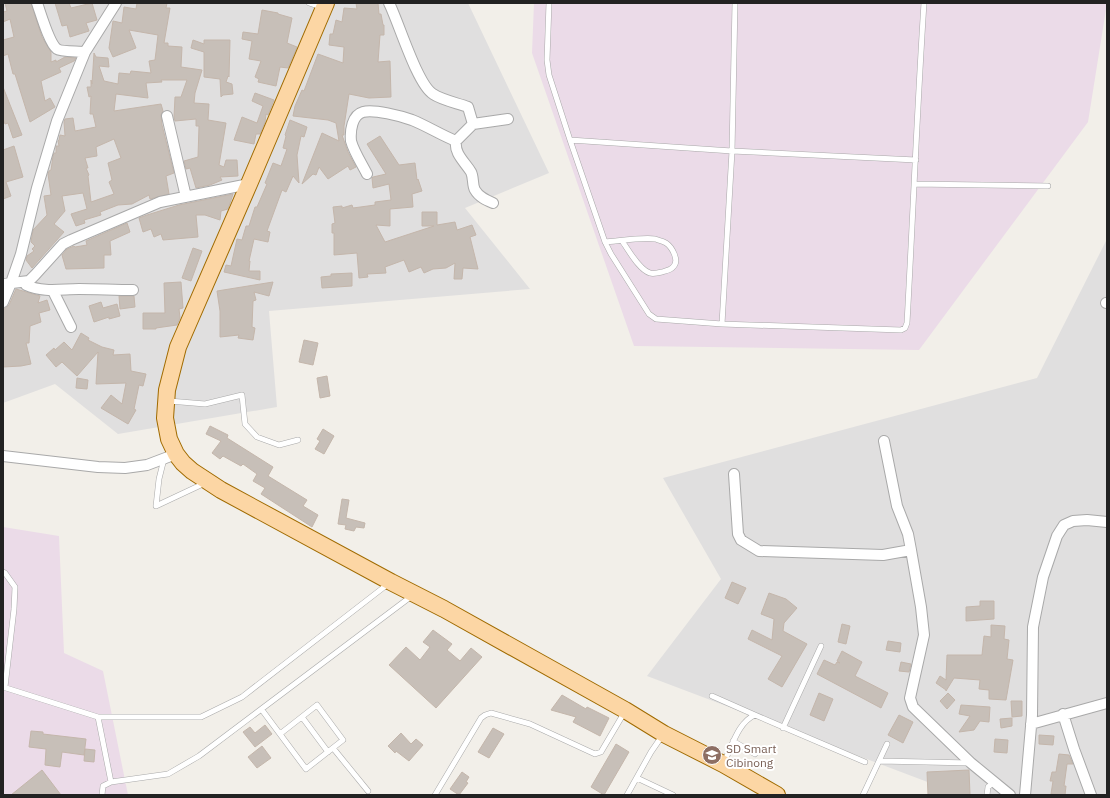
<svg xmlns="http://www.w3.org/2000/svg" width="1110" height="798" viewBox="0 0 1110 798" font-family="'IBM Plex Sans',sans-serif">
<rect width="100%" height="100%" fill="#f2efe9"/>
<path fill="#e0dfdf" d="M3 3H468L549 173 465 208 530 289 269 311 277 407 118 434 55 384 3 403Z
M1107 239V795H962L647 676 721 579 663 478 1037 378Z"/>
<path fill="#ebdbe8" d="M534 3H1107L1088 122 919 350 634 346 532 53Z
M3 527 59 536 64 653 103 671 128 795H3Z"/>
<path fill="#c7bfb8" stroke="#c4b6ab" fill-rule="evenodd" d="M5 3H31L42 37 51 52V62L56 60V62L65 57 76 58 74 61 59 68 61 72 41 81 45 101 50 98 55 107 30 122 15 74H13L8 54 3 56V40L14 37 10 19 3 22V12L7 11Z
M55 3H69L71 8 92 3 97 20 86 23 89 31 70 37 67 25 62 26Z
M137 3H167L166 8H170L164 43H168V46L182 47 181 67 202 70 195 93 194 103 209 104 208 120 226 123 219 165 224 167 226 160H237L238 176 220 177 222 180 210 185 196 188 190 168 186 169 184 161 198 157 199 126H196V119L175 121 174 117 175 97H181L187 80H161L162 82 146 83 148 98 116 94 114 111 161 104 163 111 161 115 162 125 174 173 166 176 169 194 150 199 149 195 132 204 118 205 100 212 101 215 84 220 85 223 76 226 71 214 87 209 83 193 62 196 65 211 54 224 64 232 32 268 26 260 27 256 34 251 32 249 35 246 31 242 33 230 47 215 44 196 51 195 48 174 49 171 51 170 53 156 54 153H56V146H59L58 141 59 140 60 135 65 136 64 122 65 119 73 118 75 131 96 127 93 114H90L91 96 89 97 87 87H91V80L92 84 94 53 96 57 108 58 109 67 99 66 104 81 118 84 119 73 130 74 131 71 151 73 149 61 155 60 158 35 129 30 136 48 113 57 109 48 113 21 122 23 124 7 136 9ZM114 139 121 158 108 163 112 180 109 182 114 194 91 202 88 176 89 175 86 168H88L85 158 97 156 96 147Z
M356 3H378L379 14H381L383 25H384V35H380L378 62 390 61 391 97 369 98 349 94 344 126V135H342L348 152 356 167 350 170 348 166 328 179 319 167 316 175 313 174 302 184 322 133 339 141 336 123 328 120 293 116 295 106 302 90 304 91 318 54 343 63 344 47 329 45 330 34H333L336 20 342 22 344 8 357 9Z
M262 10 278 13V14L292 18 287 43 297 47 288 68 280 67 276 86 258 82 259 79 255 77 261 61 249 59 252 41 242 39 243 32 258 34Z
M193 40 204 44V40H230L229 77 228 76 226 82 232 84 233 94 223 95 221 97 220 79 204 77V52L191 48Z
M3 87 22 135 13 138 8 123 5 124 3 119Z
M255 93 274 100 268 115 266 114 265 122 260 134H256L254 144 234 140 242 117 257 123 263 106 252 101Z
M290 120 307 127 304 137 301 136 297 155 299 183 293 176 286 192 282 190 267 231 270 232 268 242 254 239 249 261H250L249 271H260V280L224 272 226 265 231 266 237 239 242 240 246 226H249L255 207H257L267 184 265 183 273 163 281 166 287 149 283 148 286 136 285 135Z
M380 136 399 165 415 163 417 180 418 179 422 191 412 194 413 207 390 209V226L376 225 385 242 434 226H422V212H437V225L455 222 457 230 472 225 476 235 470 237 478 269 463 268 462 279H454L455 263 446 268 433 269 424 273 421 267 409 272 404 260 385 267 386 273 367 274 368 277 359 278 357 253 334 255V233H332V224L335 223 333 207 342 206V208L352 205 353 208 375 205V202L391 200 389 184 373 188 372 178 373 177 386 174 367 144Z
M14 146 23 177 6 182 11 196 3 199V150Z
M233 194 228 209 221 211 220 220 205 215H196L198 237 163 240 161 234 154 237 151 229 143 232 139 218 147 215 179 205Z
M127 223 130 232 110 241 111 255H104V268L66 269 62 255 67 249 74 246 75 247 87 245 86 241Z
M193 248 202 251 191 281 182 278Z
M352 273V286L322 288 321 277 331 276V274Z
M181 282 183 308 179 309 180 318 177 325 156 328V329H143V313H165L164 283Z
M273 282 269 296 254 292 256 300 253 301 252 327 255 328 253 340 238 338 239 335 220 337V311L217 291Z
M16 289 40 296 38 303 47 300 50 310 39 313 41 322 30 326 29 343H26L31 364 21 366 3 367V310L9 305Z
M119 296H134L135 307 120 309Z
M101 302 103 308 117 304 120 316 109 319V317L94 322 89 306Z
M81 333 89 338 88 340 102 347 114 350 113 355 130 354 131 371 146 374 143 386 139 385 134 409 136 410 128 424 101 408 111 395 122 404 126 383 96 384 98 352 77 376 62 362 56 367 46 355 54 348 55 350 64 342 72 350Z
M304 340 318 343 313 365 299 362Z
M327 376 330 396 320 398 317 378Z
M77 378 88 380 87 389 76 388Z
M210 426 228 435 227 438 273 467 268 476 307 500 303 506 318 515 312 527 261 494 265 488 253 481 257 474 243 464 241 466 223 456 220 459 212 453 221 441 206 434Z
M323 429 334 436 324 454 315 449 320 441 317 439Z
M342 499 349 500 346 518 365 523 364 528 356 527 354 531 345 529 346 525 338 524Z
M732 582 746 588 738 604 725 598Z
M769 593 786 599 797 608 784 623 783 631 807 644 782 687 768 679 782 656 748 639 752 630 772 640 774 619 761 614Z
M980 601H994V619L966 621V607L980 606Z
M842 624 850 626 846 644 838 642Z
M991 625 1005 626 1004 639 1009 640 1007 659 1013 660 1006 700 989 699V690L979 689 980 680 954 678 946 691V690L936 683 940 676 946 680 947 655H982L984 636 991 637Z
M433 630 452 644 447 650 460 661 471 648 482 657 436 708 389 665 406 647 420 660 430 647 423 642Z
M888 641 901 643 900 652 886 650Z
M842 651 862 662 855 676 888 693 881 708 817 674 824 660 835 665 837 662 840 663 837 661Z
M901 662 911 664 909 672 899 671Z
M819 693 833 699 824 721 810 715Z
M948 693 955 700 947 709 940 701Z
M562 695 586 709 587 707 609 718 600 736 573 722 576 717 551 710Z
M1011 701H1022V716L1012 717Z
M961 705 990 707 989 722 980 721 974 730 959 732 970 716 959 714Z
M899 715 913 722 903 743 888 735Z
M1012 718V726L1001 728 1000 719Z
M265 725 272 734 255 747 243 732 250 727 255 733Z
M493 728 504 734 489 758 478 752Z
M31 731 43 732V734L86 739 84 755 62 752 60 767 45 765 46 749 29 747Z
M401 733 411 744 416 739 423 745 409 761 396 751 395 753 388 746Z
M1039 735 1054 736 1053 745 1039 744Z
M995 739 1008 740 1007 753 994 752Z
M616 744 629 752 604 795 591 787Z
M262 746 271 758 257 768 248 757Z
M85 749 95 750 94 762 84 761Z
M1059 754 1069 755 1073 764H1067L1064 786H1066L1065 795 1051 794 1053 781H1050L1052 772H1056Z
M42 770 61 795H11Z
M969 770 970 795H928L927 772Z
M462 772 469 777 466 782 468 783 459 795 450 789Z"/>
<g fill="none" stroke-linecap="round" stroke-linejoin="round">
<defs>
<path id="service" d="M309 3 321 7
M549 3 547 60 549 75 570 140 605 242 611 254 649 314 656 319 722 324 901 330 905 328 907 323C913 216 917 110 924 3
M570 140 732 151 916 160
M914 184 1048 186
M605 242C618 241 644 237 655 239 658 240 663 241 666 243 672 247 680 261 673 267 671 270 665 271 662 272 658 273 653 274 650 273 639 270 628 249 622 241
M722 324 732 151 735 3
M169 401 205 404 242 395 245 424 257 437 279 445 298 440
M156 506 205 483
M156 506 159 479 164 459
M3 572 5 573 15 587 14 609 5 687
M3 687 98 717H201L242 697 388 584
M712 696 755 715
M262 710 306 769 343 740 317 705 280 734
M98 717 111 782
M302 717 328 752
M783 728 821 646
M733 741 755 754
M333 748 368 791
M880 761 971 763
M724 762C732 747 738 722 755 715L865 762
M637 778 673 795
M102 795 103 786 111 782 168 774 199 756 413 595
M435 795 481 718 485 715 491 713 530 724 595 754 601 752 624 713
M627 795 651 752 662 736
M863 795 887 744
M987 795 988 787 994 782"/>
<path id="minor" d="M37 3C41 14 49 43 57 49 61 52 79 51 85 52
M389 3C399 23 417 84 433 94 442 100 457 103 468 107L473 124 508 119
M167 116 186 197
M456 141C454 154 465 162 471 172 474 178 472 185 475 190 479 197 486 200 493 203
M367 174C362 164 354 152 351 141 350 131 352 115 363 112 374 109 401 116 412 120 427 126 441 135 456 141L473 124
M25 282 26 285C44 293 61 289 79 289 97 289 115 290 133 290
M3 284 29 281 35 275 63 244 71 240 160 202 249 184
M53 291 71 327
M3 302 11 283 21 254 37 188 57 121 85 52 116 3
M1106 303H1107
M884 441 897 506 908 534 911 550
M3 456 98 467 125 468 147 465 176 454
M734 474 738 534 741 540 759 551 883 555 911 550 921 607 924 635 910 698 913 707 971 763 1010 795
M1063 714 1074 749 1091 795
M1031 724 1107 703
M1025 795 1032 715 1033 627 1043 577 1057 536 1064 525 1073 521 1087 520 1107 522"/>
<path id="primary" d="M326 3 249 184 178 347 167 390 165 418 169 439 176 454 183 463 192 471 221 490 391 582 444 609 625 710 664 734 723 764 777 795"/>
</defs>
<use href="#service" stroke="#a9a9a9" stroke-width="6"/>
<use href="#minor" stroke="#a9a9a9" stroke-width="12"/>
<use href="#primary" stroke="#a06b00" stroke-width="18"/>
<use href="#service" stroke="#fff" stroke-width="5"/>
<use href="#minor" stroke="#fff" stroke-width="10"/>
<use href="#primary" stroke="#fcd6a4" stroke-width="16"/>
</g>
<defs>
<symbol id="school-disc" viewBox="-11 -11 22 22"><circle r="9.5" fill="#8d6e63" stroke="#fff"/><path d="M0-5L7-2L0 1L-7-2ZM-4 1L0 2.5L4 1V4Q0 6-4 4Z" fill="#fff"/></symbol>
</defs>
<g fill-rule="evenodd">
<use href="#school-disc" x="701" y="744" width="22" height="22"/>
</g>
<g text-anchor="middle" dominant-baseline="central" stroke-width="4" stroke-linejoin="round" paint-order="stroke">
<g font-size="12" fill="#785e54" stroke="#fff" text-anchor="start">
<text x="726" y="748">SD Smart<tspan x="726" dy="14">Cibinong</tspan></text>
</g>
</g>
<rect width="1110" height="798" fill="none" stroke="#222222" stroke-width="8"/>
</svg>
